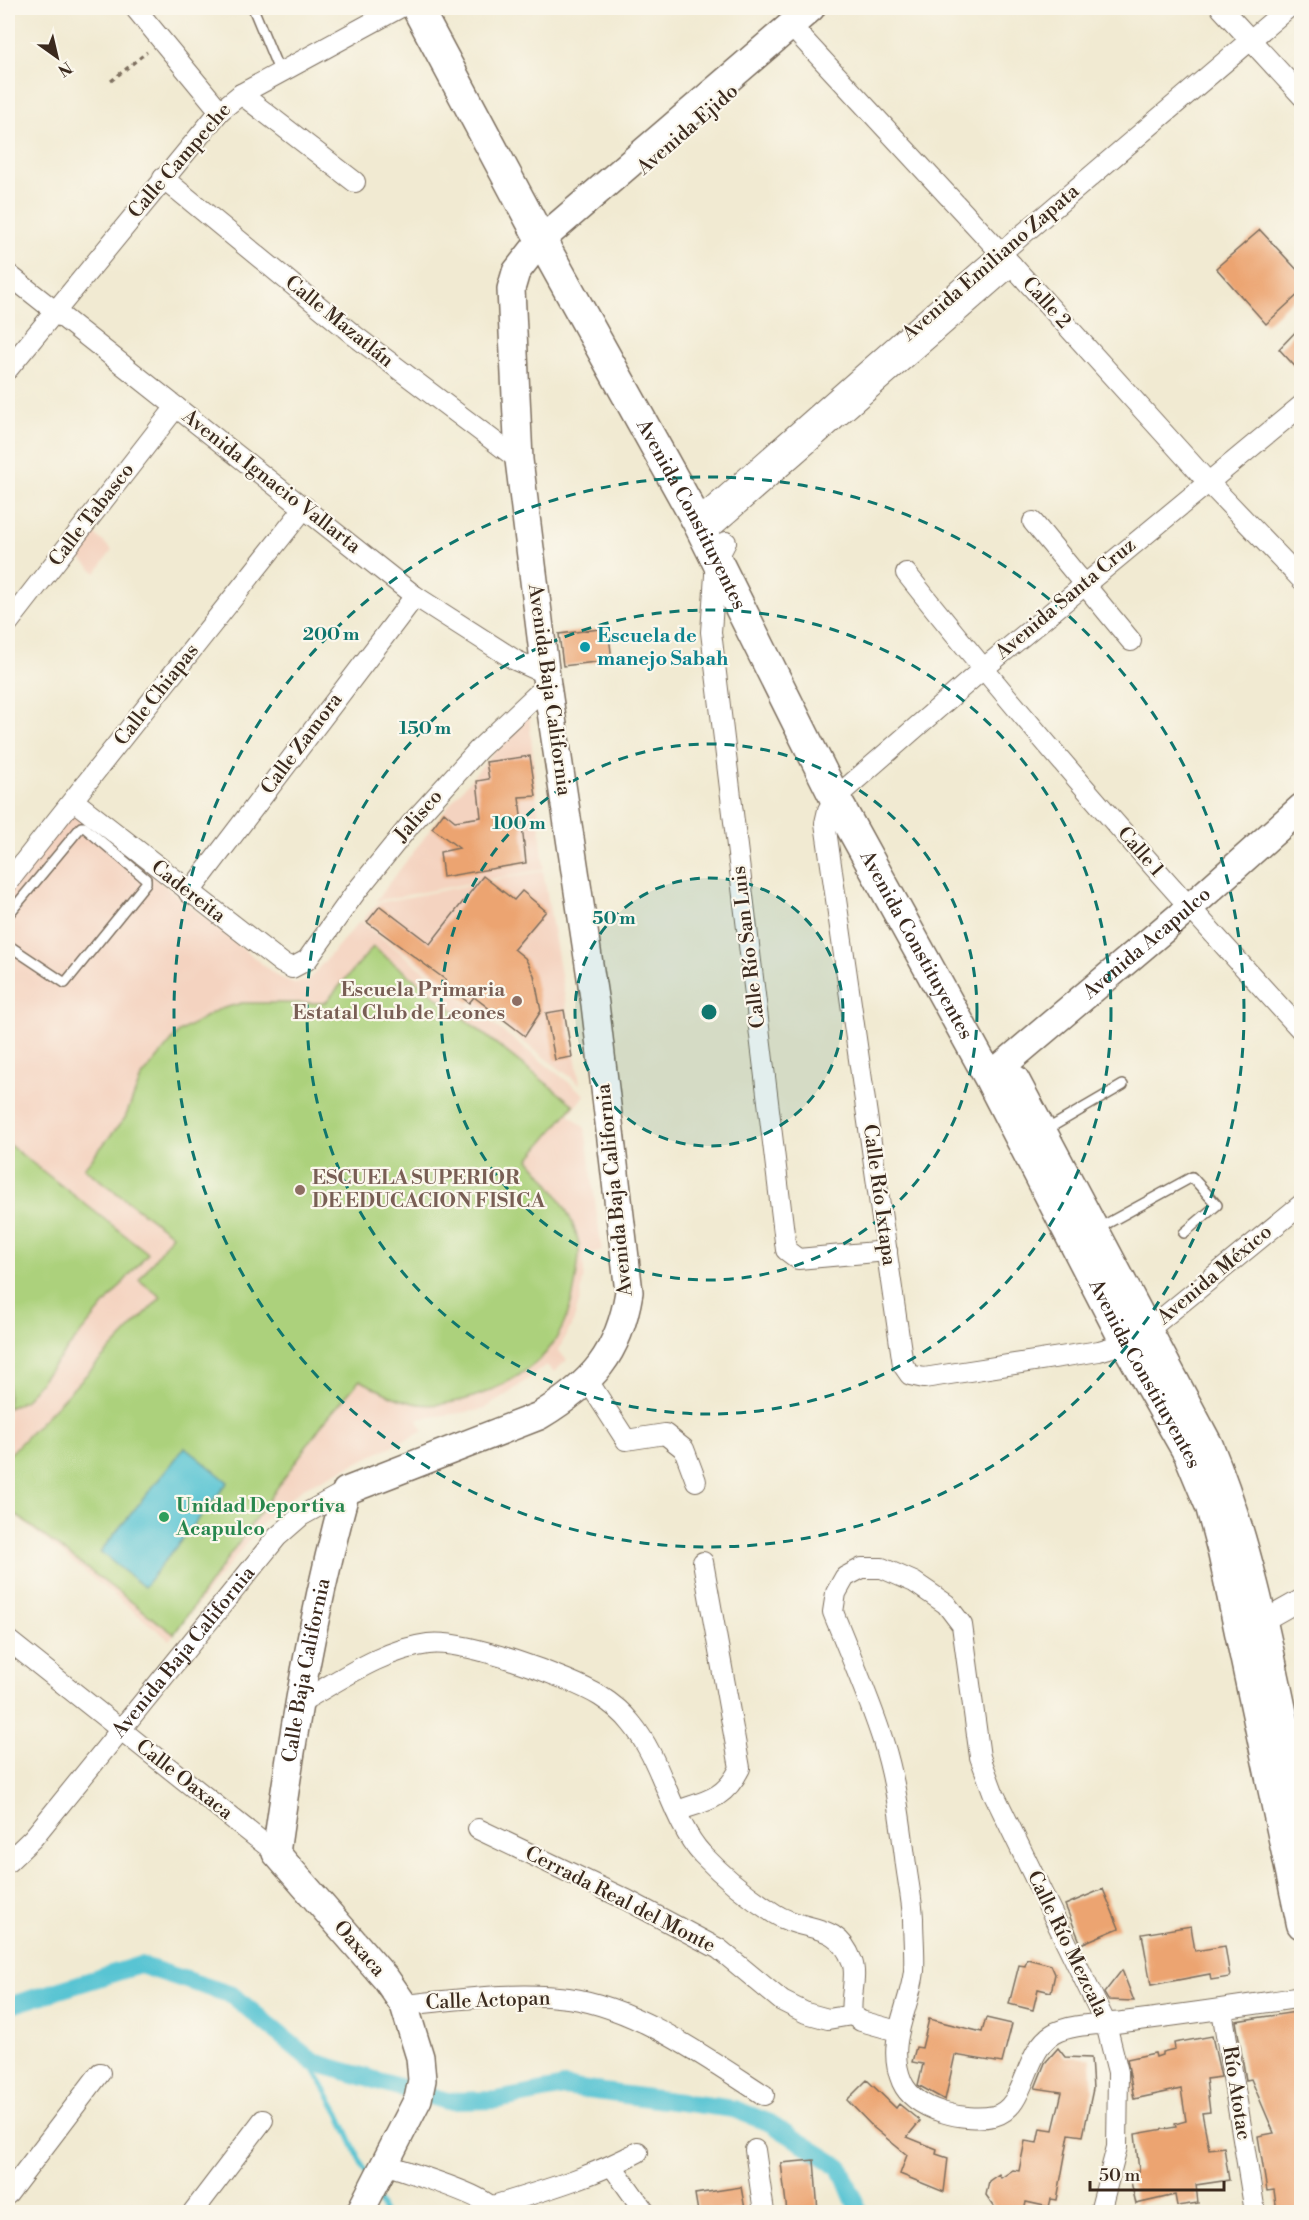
<svg xmlns="http://www.w3.org/2000/svg" width="1309" height="2220" viewBox="0 0 1309 2220" font-family="'Libre Bodoni',serif">
<rect width="100%" height="100%" fill="#fbf7ec"/>
<filter id="ink" filterUnits="userSpaceOnUse"><feTurbulence type="fractalNoise" baseFrequency=".0167" numOctaves="2"/><feDisplacementMap in="SourceGraphic" scale="12" xChannelSelector="R" yChannelSelector="G"/><feConvolveMatrix kernelMatrix="1 2 1 2 8 2 1 2 1" color-interpolation-filters="sRGB"/></filter>
<filter id="wash" filterUnits="userSpaceOnUse"><feTurbulence type="fractalNoise" baseFrequency=".008" numOctaves="4" result="noise"/><feDisplacementMap in="SourceGraphic" scale="24" xChannelSelector="R" yChannelSelector="G"/><feGaussianBlur stdDeviation="1.35" result="paint"/><feColorMatrix in="noise" values="0 0 0 0 0 0 0 0 0 0 0 0 0 0 0 0 0 1.4 0 .05"/><feComposite in="paint" operator="in"/></filter>
<g filter="url(#wash)">
<rect width="100%" height="100%" fill="#f1ead2"/>
<path fill="#f4d3c0" d="M88 528 112 550 96 573 71 550Z
M525 715 529 717 544 869 376 901 449 805Z
M71 810 277 976 294 983 307 981 360 921 585 1095 569 1114 585 1128 602 1251 583 1254 584 1274 580 1300 573 1322 558 1351 567 1360 554 1372 546 1365 504 1397 481 1410 417 1419 424 1431 303 1488 267 1517 169 1640 8 1510V890Z
M543 871 580 1084 362 921 378 903Z"/>
<path fill="#acd17b" stroke="#747e4c" stroke-width="1.5" d="M373 947 574 1105 529 1159C551 1185 572 1210 579 1245 580 1253 578 1264 577 1272 574 1297 567 1324 552 1345 529 1379 460 1410 419 1404 397 1401 379 1390 360 1380L323 1423 174 1634 8 1509V1456L161 1297 139 1280 172 1235 84 1168 125 1118 141 1078 179 1032 217 1010 242 1003H325Z
M8 1144 148 1253 24 1401 8 1408Z"/>
<path fill="#59c4d3" stroke="#4a7778" stroke-width="1.5" d="M185 1447 228 1482 144 1587 100 1552Z"/>
<g fill="none" stroke-linecap="round" stroke-linejoin="round">
<path stroke="#59c4d3" stroke-width="5" d="M306 2056 339 2114 368 2178
M377 2198 384 2212"/>
<path stroke="#59c4d3" stroke-width="18" d="M8 2006 140 1965 232 1995 313 2062 447 2101 497 2100 564 2087 734 2109 770 2123 840 2167 859 2212"/>
</g>
<g id="blocks">
<path fill="#eca471" d="M1260 230 1302 275V291L1266 324 1216 268Z
M1302 325V374L1279 349Z
M608 628 612 660 563 666 559 634Z
M530 756 536 796 519 797 526 863 443 877 440 852 459 848 432 828 444 812 455 821 481 817 477 781 489 779 486 762Z
M483 876 514 900 522 891 546 911 514 949 525 958 534 975 541 1011 525 1036 474 997 469 1003 443 983 446 980 367 922 380 906 430 944Z
M564 1010 572 1057 555 1060 546 1013Z
M1103 1889 1119 1928 1081 1944 1065 1905Z
M1191 1926 1195 1951 1225 1946 1230 1977 1211 1980 1210 1974 1151 1985 1142 1934Z
M1027 1959 1051 1965 1055 1974 1051 1992 1038 1989 1033 2010 1009 2004 1019 1965 1025 1966Z
M1122 1970 1134 2001 1108 2000 1104 1993Z
M1302 2011V2212H1277L1274 2190 1267 2191 1258 2136 1274 2133 1251 2079 1246 2080 1236 2021Z
M986 2018 1012 2024 1002 2063 955 2055 945 2100 918 2085 923 2064 912 2062 916 2047 922 2048 929 2019 982 2032Z
M1212 2036 1221 2077 1206 2079 1210 2112 1202 2113 1209 2149 1224 2147 1229 2180 1196 2185 1198 2203 1177 2206 1175 2195 1136 2204 1129 2173 1139 2171 1135 2134 1176 2127 1175 2124 1186 2121 1181 2089 1134 2099 1127 2059 1155 2053 1156 2057 1162 2055V2052L1175 2049 1174 2043Z
M1058 2048 1065 2057 1091 2058 1093 2089 1083 2136 1069 2134 1057 2200 1051 2199 1049 2207 1026 2202 1024 2212H998L986 2195 989 2181 999 2174 1001 2178 1013 2170 1019 2171 1025 2141 1037 2143 1040 2128 1053 2130 1062 2092 1035 2088 1045 2063Z
M867 2080 896 2108 899 2104 920 2121 907 2137 937 2149 936 2154 948 2158 944 2192 900 2174 907 2155 874 2128 847 2100Z
M814 2160 818 2212H787L781 2163Z
M741 2187 745 2209 698 2212 695 2194Z"/>
</g>
</g>
<g filter="url(#ink)">
<use href="#blocks" fill-opacity="0" stroke="#7b6d5d" stroke-width="1.5"/>
<g fill="none" stroke-linecap="round" stroke-linejoin="round">
<defs>
<path id="lane" d="M253 8 280 73
M8 915 81 827H84L146 879V883L65 983 8 945
M1046 1130 1123 1085
M1097 1229 1192 1177 1217 1205 1184 1233"/>
<g id="street">
<path d="M135 8 220 111"/>
<path d="M1221 8 1302 96"/>
<path d="M790 25 1002 254 1208 482 1302 580"/>
<path d="M241 94 355 182"/>
<path d="M163 178 355 336 519 460"/>
<path d="M8 274 415 596 515 660 546 674"/>
<path d="M8 369 220 111 241 94 399 8"/>
<path d="M1302 405 983 669 835 798 828 810 825 823 903 1365 910 1375 924 1378 1099 1351 1126 1343 1148 1330 1302 1204"/>
<path d="M697 521 981 270 1288 8"/>
<path d="M1033 522 1131 641"/>
<path d="M703 535 1012 265"/>
<path d="M726 542 716 561 711 632 786 1250 798 1259 887 1251"/>
<path d="M906 573C1031 731 1165 882 1302 1031"/>
<path d="M8 623 176 407"/>
<path d="M74 801 282 963 292 968 307 960 355 893 410 825 478 750 547 685"/>
<path d="M8 882 305 507"/>
<path d="M189 893 415 596"/>
<path d="M588 1381 626 1440 665 1434 684 1449 696 1481"/>
<path d="M1254 1626 1302 1599"/>
<path d="M8 1640 276 1853"/>
<path d="M297 1704C339 1681 381 1650 428 1644 464 1639 569 1677 600 1696 611 1703 624 1714 631 1723 663 1761 671 1820 702 1854 724 1877 748 1897 775 1914 804 1933 837 1920 852 1961 858 1977 849 1998 852 2015L861 2021 897 2031"/>
<path d="M676 1811C707 1801 725 1799 740 1768L703 1562"/>
<path d="M478 1829 627 1900 719 1949 782 2001 806 2013 828 2019 852 2015"/>
<path id="s1" d="M8 1862 33 1838 277 1537 301 1516 346 1491"/>
<path d="M404 2005C458 2000 514 1991 568 1998 636 2007 707 2058 764 2095"/>
<path d="M1222 2010 1255 2212"/>
<path d="M755 2150 764 2212"/>
<path d="M386 2164C408 2173 487 2194 496 2212"/>
<path d="M612 2166 645 2212"/>
<path d="M8 2194 100 2073"/>
<path d="M493 2206C542 2191 592 2177 638 2152"/>
<path d="M193 2212 263 2120"/>
<path d="M1100 2212 1117 2147 1118 2072 1106 2024 993 1792 980 1757 962 1625 946 1604 914 1582 882 1568H862L845 1577 836 1593 833 1612C850 1655 869 1697 883 1741 895 1778 900 1818 905 1857 907 1877 912 1898 913 1918 913 1935 915 1954 914 1971 910 2008 885 2043 902 2082 915 2111 966 2122 994 2116 1027 2108 1023 2052 1053 2034 1072 2023 1102 2025 1123 2022 1183 2015 1242 2006 1302 1997"/>
</g>
<g id="secondary">
<path id="s2" d="M989 1077 1189 908 1302 807"/>
<path id="s3" d="M360 2212 418 2099 422 2080 420 2057 404 2005 386 1979 276 1853C293 1731 313 1610 346 1491L539 1416C592 1384 619 1354 629 1292L595 1004 547 685 519 460 511 289 516 272 541 240 811 8"/>
</g>
<g id="primary">
<path id="s4" d="M417 8 541 240 697 521 835 798 989 1077 1126 1343 1189 1454 1211 1507 1223 1552 1302 1924"/>
<path d="M1014 1080 1208 1446C1256 1562 1275 1688 1302 1811"/>
</g>
</defs>
<use href="#lane" stroke="#7b6d5d" stroke-width="12"/>
<use href="#street" stroke="#7b6d5d" stroke-width="22"/>
<use href="#secondary" stroke="#7b6d5d" stroke-width="30"/>
<use href="#primary" stroke="#7b6d5d" stroke-width="33"/>
<path stroke="#7b6d5d" stroke-width="3" stroke-dasharray="4.5 4.5" stroke-linecap="butt" d="M111 81 147 52"/>
<use href="#lane" stroke="#fff" stroke-width="9"/>
<use href="#street" stroke="#fff" stroke-width="20"/>
<use href="#secondary" stroke="#fff" stroke-width="27"/>
<use href="#primary" stroke="#fff" stroke-width="30"/>
</g>
</g>
<circle cx="709" cy="1012" r="134" fill="#0f766e" fill-opacity=".12"/>
<g fill="none" stroke="#0f766e" stroke-width="3" stroke-dasharray="10 8">
<circle cx="709" cy="1012" r="134"/>
<circle cx="709" cy="1012" r="268"/>
<circle cx="709" cy="1012" r="402"/>
<circle cx="709" cy="1012" r="535"/>
</g>
<circle fill="#0f9aa8" stroke="#fbf7ec" stroke-width="2" cx="585" cy="647" r="6"/>
<g fill="#8d6e63" stroke="#fbf7ec" stroke-width="2">
<circle cx="517" cy="1001" r="6"/>
<circle cx="300" cy="1190" r="6"/>
</g>
<circle fill="#2e9e5b" stroke="#fbf7ec" stroke-width="2" cx="164" cy="1517" r="6"/>
<g text-anchor="middle" dominant-baseline="central" stroke-width="4.5" stroke-linejoin="round" paint-order="stroke">
<g font-size="20" fill="#3b2a1e" stroke="#fbf7ec">
<text transform="translate(688 130) rotate(-41)">Avenida Ejido</text>
<text transform="translate(180 161) rotate(-49)">Calle Campeche</text>
<text transform="translate(991 263) rotate(-41)">Avenida Emiliano Zapata</text>
<text transform="translate(1046 303) rotate(48)">Calle 2</text>
<text transform="translate(339 322) rotate(39)">Calle Mazatlán</text>
<text transform="translate(271 482) rotate(38)">Avenida Ignacio Vallarta</text>
<text stroke="none"><textPath href="#s4" startOffset="576">Avenida Constituyentes</textPath></text>
<text transform="translate(92 515) rotate(-52)">Calle Tabasco</text>
<text transform="translate(1066 599) rotate(-40)">Avenida Santa Cruz</text>
<text transform="translate(549 690) rotate(82)">Avenida Baja California</text>
<text transform="translate(157 695) rotate(-52)">Calle Chiapas</text>
<text transform="translate(302 744) rotate(-53)">Calle Zamora</text>
<text transform="translate(419 816) rotate(-49)">Jalisco</text>
<text transform="translate(1140 852) rotate(49)">Calle 1</text>
<text transform="translate(188 892) rotate(38)">Cadereita</text>
<text stroke="none"><textPath href="#s2" startOffset="207">Avenida Acapulco</textPath></text>
<text stroke="none"><textPath href="#s4" startOffset="1062">Avenida Constituyentes</textPath></text>
<text transform="translate(749 947) rotate(-97)">Calle Río San Luis</text>
<text transform="translate(615 1190) rotate(-96)">Avenida Baja California</text>
<text transform="translate(879 1195) rotate(82)">Calle Río Ixtapa</text>
<text transform="translate(1215 1275) rotate(-40)">Avenida México</text>
<text stroke="none"><textPath href="#s4" startOffset="1548">Avenida Constituyentes</textPath></text>
<text stroke="none"><textPath href="#s1" startOffset="274">Avenida Baja California</textPath></text>
<text stroke="none"><textPath href="#s3" startOffset="608">Calle Baja California</textPath></text>
<text transform="translate(184 1780) rotate(38)">Calle Oaxaca</text>
<text transform="translate(620 1900) rotate(27)">Cerrada Real del Monte</text>
<text transform="translate(1067 1944) rotate(64)">Calle Río Mezcala</text>
<text transform="translate(359 1949) rotate(49)">Oaxaca</text>
<text transform="translate(488 2001) rotate(-2)">Calle Actopan</text>
<text transform="translate(1236 2093) rotate(81)">Río Atotac</text>
</g>
<g font-size="20" font-weight="bold" fill="#0d838f" stroke="#fbf7ec" text-anchor="start">
<text x="597" y="636">Escuela de<tspan x="597" dy="23">manejo Sabah</tspan></text>
</g>
<g font-size="20" font-weight="bold" fill="#785e54" stroke="#fbf7ec" text-anchor="end">
<text x="505" y="990">Escuela Primaria<tspan x="505" dy="23">Estatal Club de Leones</tspan></text>
<text x="312" y="1178" text-anchor="start">ESCUELA SUPERIOR<tspan x="312" dy="23">DE EDUCACION FISICA</tspan></text>
</g>
<g font-size="20" font-weight="bold" fill="#27864d" stroke="#fbf7ec" text-anchor="start">
<text x="176" y="1506">Unidad Deportiva<tspan x="176" dy="23">Acapulco</tspan></text>
</g>
</g>
<circle cx="709" cy="1012" r="9" fill="#0f766e" stroke="#fbf7ec" stroke-width="3"/>
<g font-size="18" text-anchor="middle" font-weight="bold" fill="#0f766e" stroke="#fbf7ec" stroke-width="4.5" stroke-linejoin="round" paint-order="stroke">
<text x="331" y="640">200 m</text>
<text x="425" y="734">150 m</text>
<text x="519" y="829">100 m</text>
<text x="614" y="924">50 m</text>
</g>
<rect width="1309" height="2220" fill="none" stroke="#fbf7ec" stroke-width="30"/>
<g transform="translate(57 57) rotate(146)" stroke="#fbf7ec" stroke-width="4.5" paint-order="stroke">
<path d="M0-4.5L10 22L0 15L-10 22Z" fill="#3b2a1e"/>
<text y="-9" font-size="16" font-weight="bold" text-anchor="middle" fill="#3b2a1e">N</text>
</g>
<path d="M1090 2181v9h134v-9" fill="none" stroke="#3b2a1e" stroke-width="3"/>
<text x="1099" y="2181" font-size="18" fill="#3b2a1e" stroke="#fbf7ec" stroke-width="4.5" paint-order="stroke">50 m</text>
</svg>
